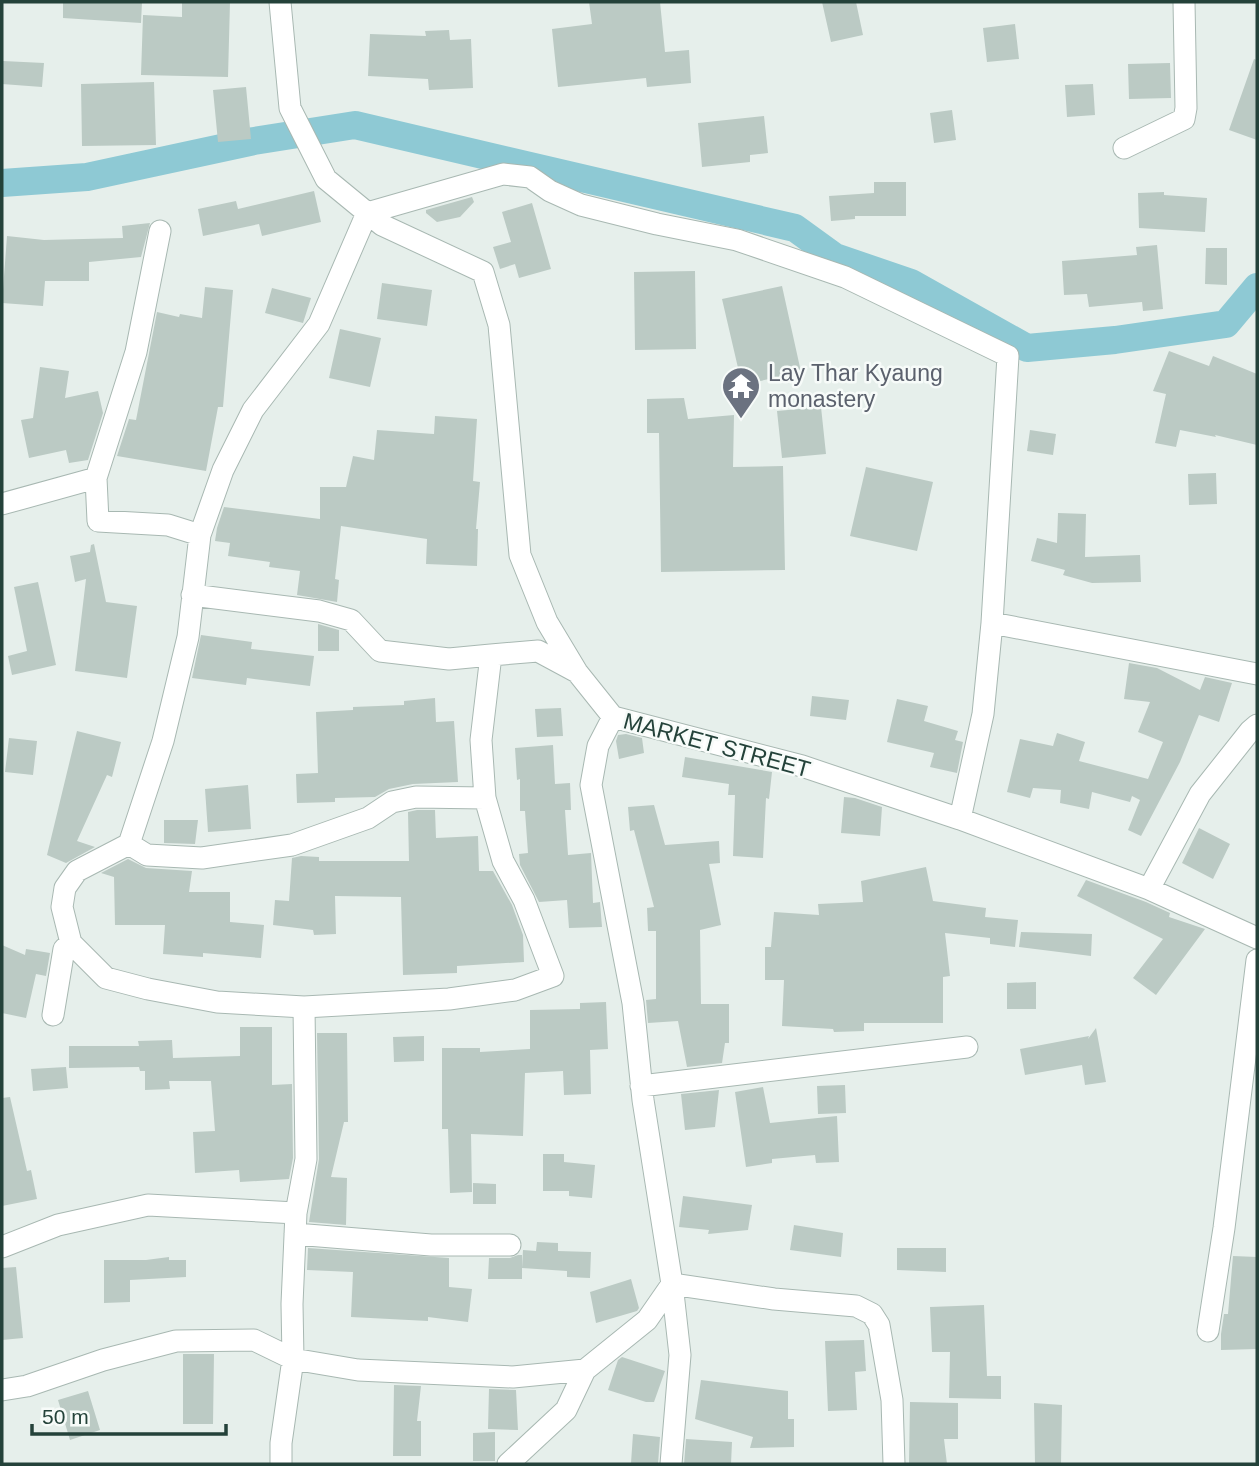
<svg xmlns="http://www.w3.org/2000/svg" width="1259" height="1466" viewBox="0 0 1259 1466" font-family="Helvetica,sans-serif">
<rect width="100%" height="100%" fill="#e6efeb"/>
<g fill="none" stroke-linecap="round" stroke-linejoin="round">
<path stroke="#8ec9d4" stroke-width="28" d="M2 183 87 177 254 141 355 125 795 228 835 257 911 283 1027 348 1115 340 1226 324 1257 287"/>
</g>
<path fill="#bbcac4" d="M63 2H142L141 23 63 18Z
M182 2H230L228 77 141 75 143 15 182 17Z
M589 2H660L665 52 689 50 691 83 647 87 646 78 558 87 552 29 592 24Z
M822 2H856L863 35 831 42Z
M1015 24 1019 59 987 62 983 28Z
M449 30 450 40 471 39 473 88 429 90 428 79 368 76 370 34 426 36 425 31Z
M1254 59 1257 60V140L1229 130Z
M3 61 44 63 42 87 2 84Z
M1170 63 1171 98 1129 99 1128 64Z
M154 82 156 145 82 146 81 84Z
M1093 84 1095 115 1067 117 1065 85Z
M246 87 251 139 218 142 213 90Z
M952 110 956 140 934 143 930 113Z
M764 116 768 153 750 155V162L702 167 698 123Z
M874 182H906V216H855V219L831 221 829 196 874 193Z
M314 191 321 222 262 236 259 224 203 236 198 209 236 201 238 209Z
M1164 192V195L1207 198 1205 232 1139 228 1138 193Z
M472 197 474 202 460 217 437 222 426 213V210Z
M532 203 551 269 519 278 515 264 500 269 493 247 511 242 502 212Z
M150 223 141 257 89 262V281H45L43 306 2 303 7 236 44 240 123 238 122 226Z
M1157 245 1163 309 1143 311 1142 302 1089 307 1087 294 1064 295 1062 261 1137 255 1136 247Z
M1206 248H1227V285L1205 284Z
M695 271 696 349 635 350 634 272Z
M382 283 432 290 427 326 377 319Z
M782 286 801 372 742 385 722 299Z
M205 287 233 290 223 407H218L206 471 117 456 129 419 136 420 157 312 179 317 180 314 202 318Z
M272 288 311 298 303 323 265 313Z
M340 329 381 338 370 387 329 378Z
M1169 351 1209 366 1213 356 1257 374V445L1215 435 1216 437 1180 430 1176 447 1155 443 1166 394 1153 391Z
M40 367 69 371 65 398 98 391 103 413 88 460 69 463 66 450 29 458 21 420 33 418Z
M684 398 688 419 734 415 733 467 783 466 785 570 661 572 659 433H647V399Z
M821 407 826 454 782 458 777 411Z
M435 416 477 419 473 481 480 482 476 529H478L477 566 426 564 427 539 341 526 335 579 339 580 337 602 297 595 300 571 269 567 270 562 228 556 230 543 215 541 217 528 224 507 320 519V487H346L353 456 374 460 377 430 434 434Z
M1030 430 1056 434 1053 455 1027 451Z
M866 467 933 482 917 551 850 536Z
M1216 473 1217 504 1189 505 1188 474Z
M1058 513 1086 514 1085 557 1140 555 1141 582 1092 583 1063 575 1065 570 1031 561 1037 538 1057 543Z
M94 544 106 602 137 606 127 678 75 671 86 579 75 582 70 556 90 552 91 545Z
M38 582 56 665 12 675 8 656 27 651 14 587Z
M318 624 339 630V651H318Z
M201 635 252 642 251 649 314 656 310 686 247 678 246 685 192 678Z
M1129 663 1157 668 1200 690 1205 677 1232 683 1219 722 1199 715 1180 762 1141 836 1128 830 1140 800 1132 796 1130 802 1092 792 1089 809 1060 803 1061 790 1033 788 1030 798 1007 792 1020 739 1053 746 1057 733 1085 742 1079 761 1148 779 1163 742 1138 732 1150 702 1124 699Z
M812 696 849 700 846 720 810 716Z
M435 698 436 722 454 721 458 782 413 784 389 789 375 797 335 798V802L297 803 296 774 318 773 316 712 353 710V707L404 705V701Z
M897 699 928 706 924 721 958 731 955 740 963 742 957 773 930 767 934 753 887 742Z
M561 708 563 736 537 737 535 709Z
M77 731 121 742 112 777 107 775 77 841 95 847 66 863 47 855Z
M626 734 642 738 644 753 619 759 616 741 618 735Z
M9 738 37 741 33 775 5 772Z
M553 745 555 784 570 783 571 810H565L568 855 591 853 593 903 600 902 602 927 569 928 567 900 539 902 520 865 519 854 528 853 525 811H520V779L517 780 515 748Z
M685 757 772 772 769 799 766 798 763 858 733 856 735 795H728L729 784 682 777Z
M248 785 251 829 208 832 205 789Z
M844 797 855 798 882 807 880 836 841 833Z
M654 805 665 845 719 841 720 863 709 864 721 925 700 930 701 1004H729V1043H725L722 1063 687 1067 678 1021 648 1023 646 1000 656 999V931H648L647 908 654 907 634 830 630 831 628 807Z
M417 810H435L436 838 478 836 479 871H493L512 905 523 935 524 962 457 966V973L403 975 401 897 335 896 336 934 314 935 313 930 273 925 275 900 289 901 292 858 301 856 319 857V861H409L408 812Z
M164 820H198L195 844 164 843Z
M1199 828 1230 844 1213 879 1182 863Z
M128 859 146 868 192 871 189 892H230V922L264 925 261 958 203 953V957L163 954 165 925H115L114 877 101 873Z
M926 867 933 901 986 908 985 917 1018 920 1015 947 990 944V938L945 933 950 976 943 977V1023H864V1031L834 1032 833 1029 782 1026 784 980H765V947H771L774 912 819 915 818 904 863 902 861 881Z
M1086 880 1146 902 1170 913 1169 917 1205 929 1156 995 1133 978 1163 939 1077 896Z
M1021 932 1092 934 1091 956 1019 947Z
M2 945 25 955 26 949 50 953 46 976 36 974 26 1018 2 1013Z
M1036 982V1009H1007V983Z
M606 1002 608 1049 590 1050 591 1094 564 1095 563 1071 525 1073 523 1136 471 1134 472 1192 450 1193 448 1129H442V1048H480V1052L530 1049V1010L580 1009V1003Z
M240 1027H272V1085L292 1084 293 1158 289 1179 240 1182 239 1170 195 1173 193 1132 215 1131 211 1081H169L170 1089 145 1090V1071H140L139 1067 69 1068V1046H139L138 1041 172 1040 173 1058 240 1056Z
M1096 1028 1106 1082 1085 1085 1082 1065 1025 1075 1020 1049 1089 1036 1088 1039Z
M317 1033H347L348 1122H344L331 1177 347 1178 346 1225 309 1222 319 1159Z
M424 1036V1061L394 1062 393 1037Z
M66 1067 68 1088 33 1091 31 1069Z
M845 1085 846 1113 818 1114 817 1086Z
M763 1087 770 1123 837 1116 839 1162 816 1163 815 1155 772 1159V1163L746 1167 735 1092Z
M719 1090 715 1127 685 1130 681 1094Z
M10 1097 27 1171 31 1170 37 1199 2 1206V1098Z
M543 1154H564V1162L595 1165 592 1198 569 1196V1191H543Z
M473 1183 496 1184V1204H473Z
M683 1196 752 1205 748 1230 708 1234 709 1230 679 1227Z
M794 1225 843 1233 841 1257 790 1250Z
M537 1242 558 1243V1251L591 1252 590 1278 567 1277V1271L522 1268 523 1250 536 1251Z
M308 1248 449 1258V1287L472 1289 468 1322 428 1317V1321L351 1317 353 1272 307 1270Z
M897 1248H946V1272L897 1270Z
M518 1255H522V1279H488L489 1258H510Z
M1233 1256 1257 1257V1349L1221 1350V1334L1224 1314H1228Z
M169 1257V1260H186V1277L130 1280V1302L104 1303V1260H146Z
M16 1267 23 1338 2 1340V1268Z
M631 1279 639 1308 637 1311 596 1323 590 1292Z
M984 1305 987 1376H1001V1399L949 1398 950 1352H932L930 1307Z
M864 1340 866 1371 855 1372 857 1410 828 1411 825 1341Z
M183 1354H214L213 1424H183Z
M622 1357 665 1371 654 1402H646L608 1390 618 1360Z
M701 1380 788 1391V1419H794V1447L750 1448 753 1437 695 1419Z
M394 1385 421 1386 417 1421H421V1456H393Z
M489 1389 516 1390 518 1430 488 1429Z
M88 1391 100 1430 70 1440 58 1400Z
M910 1402 958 1403V1439H944L947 1464H909Z
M1034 1403 1062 1405 1061 1464H1035Z
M495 1432V1461H473V1433Z
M633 1434 660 1437 658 1464 631 1463Z
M686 1439 732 1442 731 1464H684Z"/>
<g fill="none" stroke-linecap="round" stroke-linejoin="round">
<defs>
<path id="minor" d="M280 2 290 108 326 179 382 225 483 272 499 325 520 555 547 622 577 672 613 717 802 766 960 819 1149 889 1257 938
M1124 148 1184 119 1186 108 1184 2
M96 478 136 352 160 231
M2 504 96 478 98 521 168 525 200 535
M192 595 319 611 351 620 380 651 449 659 491 655
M577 672 538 651 491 655 481 740 485 798 503 861 524 900 553 976 515 990 449 999 304 1007 217 1002 148 989 106 978 71 943 62 907 65 888 77 871 129 844 163 741 188 637 200 535 223 470 253 410 319 324 367 213 503 174 530 177 550 191 581 205 657 224 737 240 845 277 1008 356 992 623
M960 819 983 714 992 623 1257 674
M129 844 147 855 202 858 292 845 368 818 392 802 416 797 485 798
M1149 889 1200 794 1250 731 1257 725
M53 1015 64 949 71 943
M641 1086 967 1047
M295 1234 431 1245H510
M2 1247 58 1225 148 1205 296 1213
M1208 1331 1224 1228 1257 960
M2 1390 27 1386 103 1360 176 1341 254 1340 293 1359 358 1370 513 1377 585 1370
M281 1464V1443L293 1359 292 1304 296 1213 306 1159 304 1007
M508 1464 566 1410 585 1370 647 1320 672 1284 643 1100 633 1003 591 785 598 746 613 717
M671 1464 680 1355 672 1284 774 1299 856 1306 872 1314 879 1325 892 1400 894 1464"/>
</defs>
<use href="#minor" stroke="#a8b8b2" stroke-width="23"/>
<use href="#minor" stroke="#fff" stroke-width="21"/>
</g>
<defs>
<symbol id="temple-pin" viewBox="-11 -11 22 30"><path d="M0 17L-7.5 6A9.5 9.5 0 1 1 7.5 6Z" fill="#6b7280" stroke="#f7fbf9"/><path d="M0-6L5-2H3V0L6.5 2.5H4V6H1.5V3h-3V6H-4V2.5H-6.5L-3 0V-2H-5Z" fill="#fff"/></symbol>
</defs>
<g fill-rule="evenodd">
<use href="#temple-pin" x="719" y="364" width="44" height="60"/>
</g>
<g text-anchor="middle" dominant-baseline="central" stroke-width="5" stroke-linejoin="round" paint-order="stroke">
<g font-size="23" fill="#5b616d" stroke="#f7fbf9" text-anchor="start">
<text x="768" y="373">Lay Thar Kyaung<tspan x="768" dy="26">monastery</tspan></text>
</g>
<g font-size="23" fill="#24423a" stroke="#f7fbf9">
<text transform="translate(717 745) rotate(15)">MARKET STREET</text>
</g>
</g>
<rect width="1259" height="1466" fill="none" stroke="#24423a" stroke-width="7"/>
<path d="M32 1424v10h194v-10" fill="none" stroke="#24423a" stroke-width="3.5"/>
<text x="42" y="1424" font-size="21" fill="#24423a" stroke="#f7fbf9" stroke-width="5" paint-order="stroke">50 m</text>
</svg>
